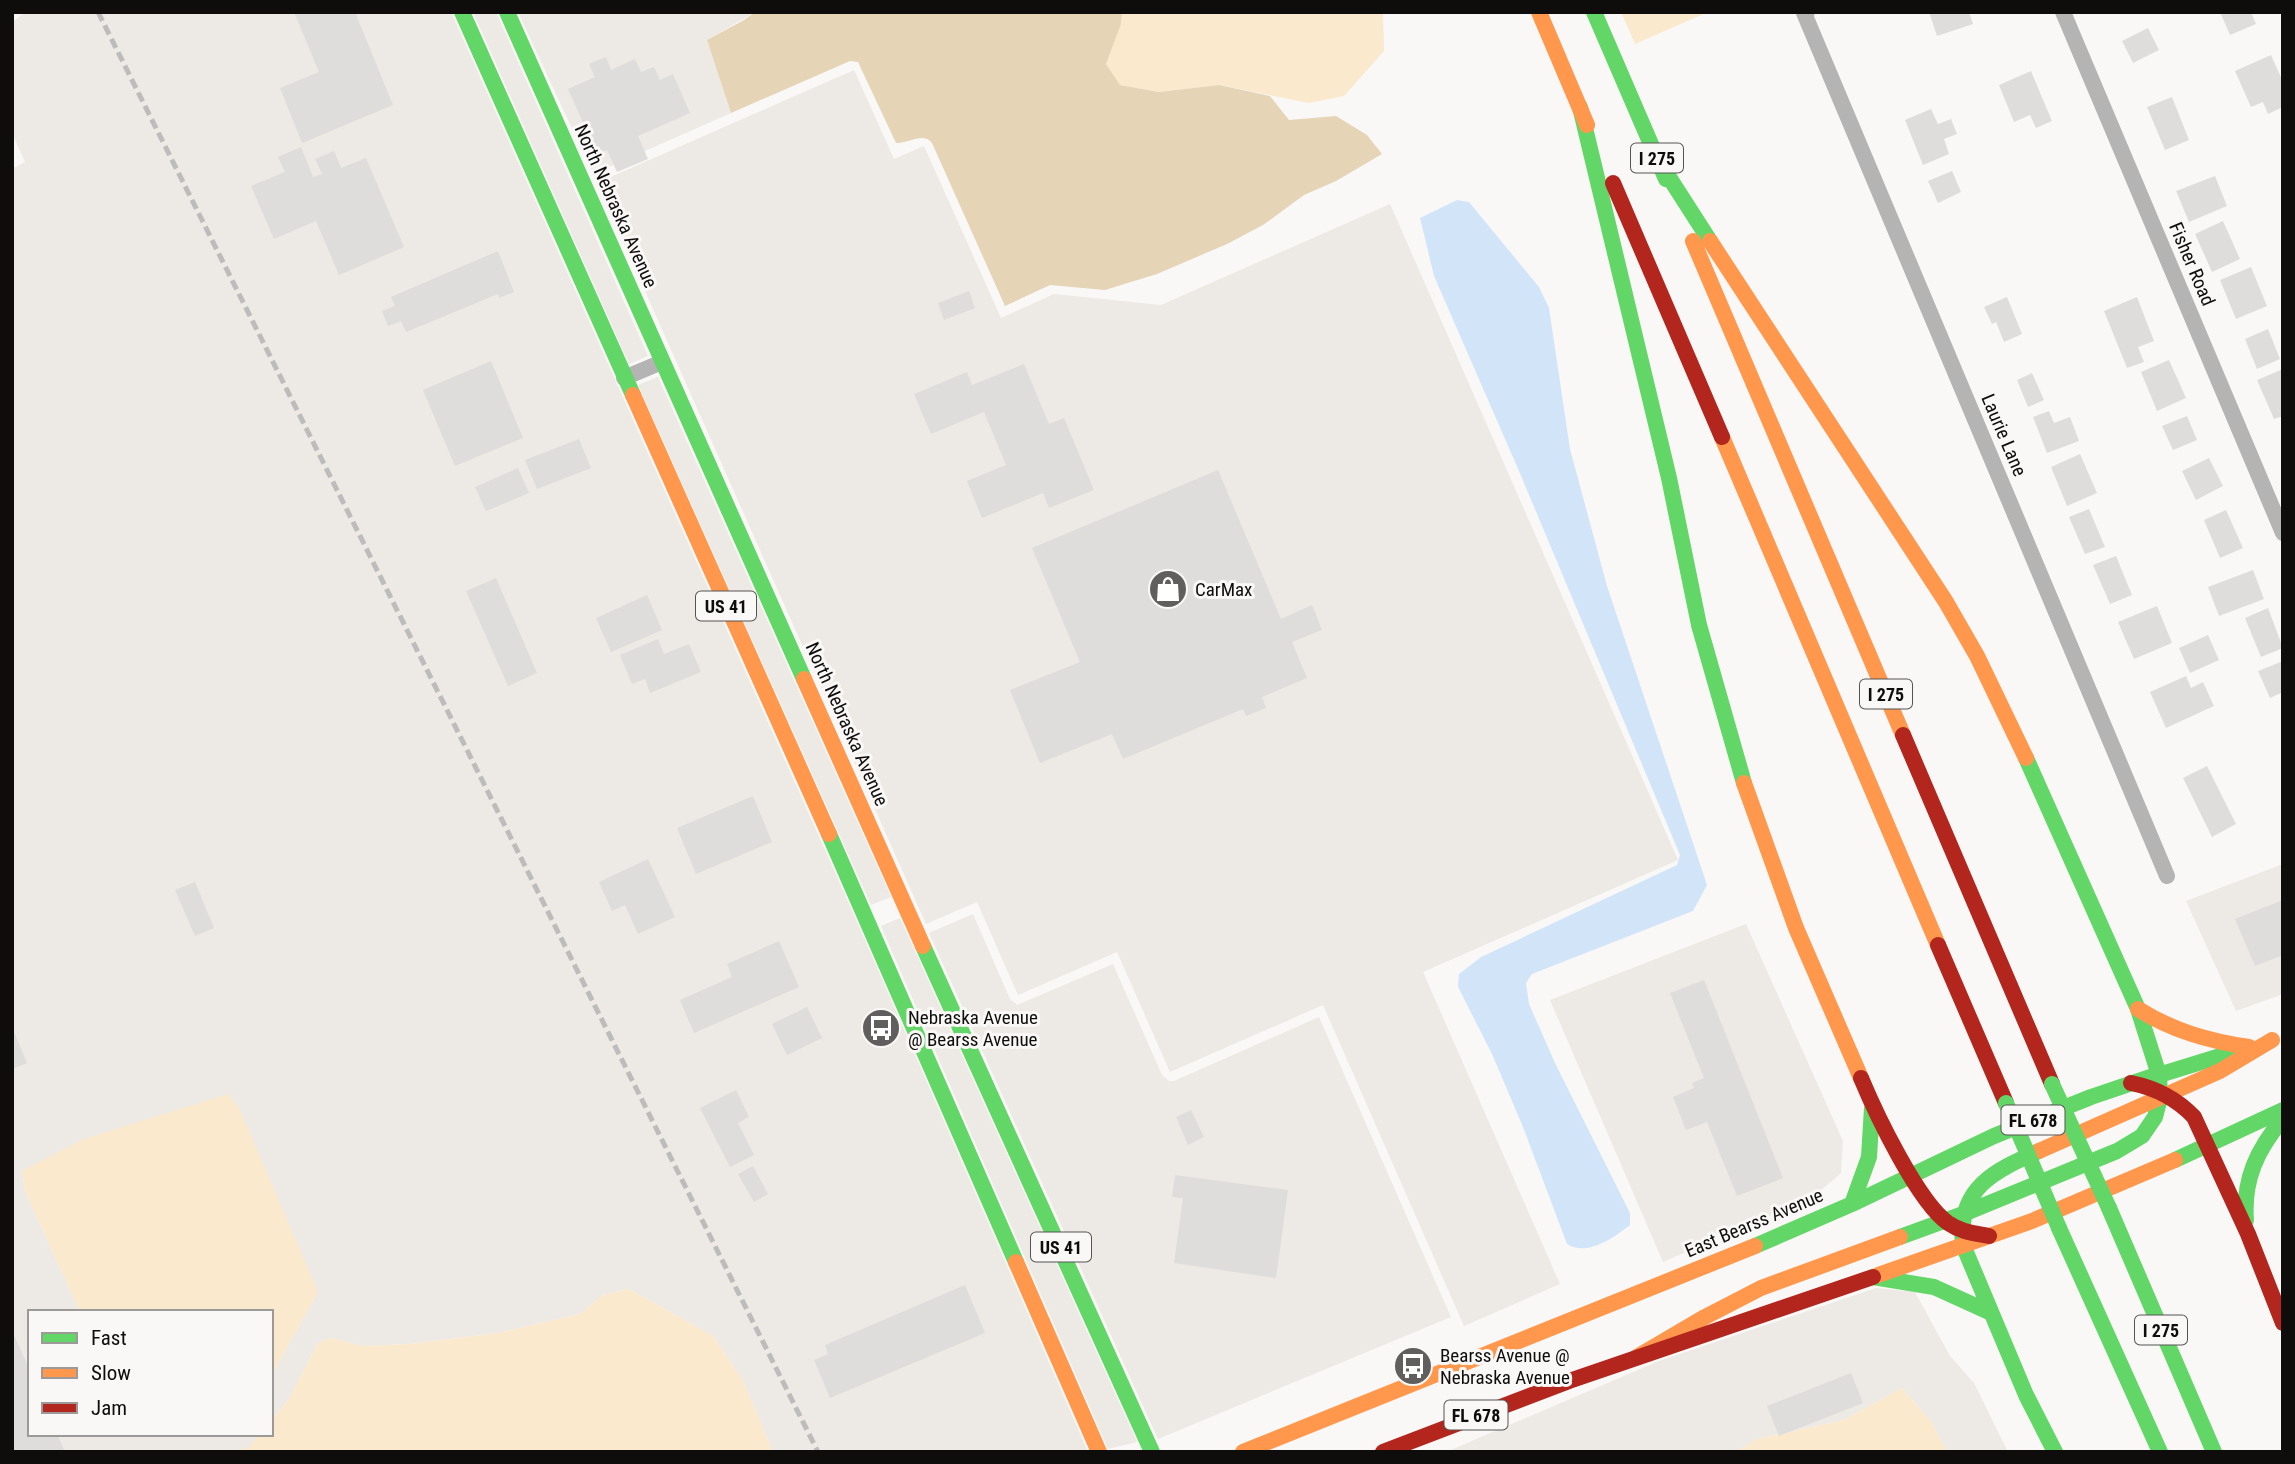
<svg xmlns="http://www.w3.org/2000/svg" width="2295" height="1464" viewBox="0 0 2295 1464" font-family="'Roboto Condensed',sans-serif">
<rect width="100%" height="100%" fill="#f9f8f7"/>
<path fill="#ede9e4" d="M26 12H451L858 924 1088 1452H773L743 1381 713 1336 629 1289 603 1295 580 1314 498 1333 410 1344 363 1346 331 1338 318 1343 289 1399 271 1421V1376L318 1292 22 1171 25 1191 80 1312H30V1434H260L249 1448 233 1452H12V169L25 162 12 133V22Z
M473 12H496L648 356 629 364Z
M518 12H755L707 40 731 113 593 174Z
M854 70 894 159 924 146 1001 318 1054 294 1161 305 1390 204 1678 860 1423 972 1560 1284 1464 1326 1323 1005 1170 1072 1117 952 1018 995 977 902 926 924 597 183Z
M658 377 891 897 871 905 638 385Z
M2283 864V994L2236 1011 2186 901Z
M973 914 1010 999 1017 1005 1113 964 1162 1075 1169 1081H1174L1319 1017 1451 1317 1158 1439 929 933Z
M900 918 1137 1442 1108 1449 881 926Z
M1746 924 1843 1141 1841 1173 1813 1197 1663 1262 1550 1000Z
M1876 1288 1915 1292 1950 1356 1974 1383 2008 1452H1947L1932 1423 1902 1388 1844 1420 1757 1439 1736 1452H1446L1659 1361Z"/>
<path fill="#fae9cc" d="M1122 12H1383L1384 51 1344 96 1309 103 1219 85 1159 92 1120 85 1106 64 1121 24Z
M1621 12H1708L1635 44Z
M228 1094 240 1110 318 1292 271 1376V1312H80L25 1191 22 1171 84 1139Z
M629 1289 713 1336 743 1381 773 1452H233L249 1447 260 1434H271V1421L289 1399 318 1343 331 1338 363 1346 410 1344 498 1333 580 1314 603 1295Z
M1902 1388 1932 1423 1947 1452H1736L1757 1439 1844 1420Z"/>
<path fill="#e5d4b6" d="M755 12H1122L1121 24 1106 64 1120 85 1159 92 1219 85 1270 96 1289 120 1336 116 1367 135 1382 154 1336 181 1304 195 1263 225 1227 244 1157 274 1105 290 1050 285 1005 306 932 143C923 132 911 143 896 143L858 62 850 61 731 113 707 40 744 20Z"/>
<path fill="#d2e5f8" d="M1457 200 1469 202 1539 287 1549 308 1570 449 1607 586 1707 885 1693 911 1532 974 1526 983 1529 1004 1555 1063 1630 1213V1225C1614 1238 1586 1257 1567 1244L1523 1127 1492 1054 1458 987 1459 974 1481 957 1677 865 1680 855 1519 471 1434 276 1420 218Z"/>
<path fill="#dedddc" d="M294 12H355L393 105 302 143 280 88 319 72Z
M1929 12H1969L1973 24 1937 36Z
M2220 12H2251L2256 24 2230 35Z
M2148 28 2159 50 2133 63 2122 41Z
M2271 55 2283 82V107L2268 114 2263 102 2251 107 2235 71Z
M606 57 611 70 635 59 641 72 654 67 660 80 673 74 690 113 638 136 648 159 617 172 607 150 597 154 568 89 595 77 589 64Z
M2031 71 2052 121 2036 128 2030 115 2014 122 1999 85Z
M2172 97 2189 140 2165 150 2147 107Z
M1931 109 1938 124 1951 119 1957 134 1944 139 1949 154 1923 165 1905 120Z
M301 147 313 177 322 174 315 159 334 151 341 168 366 158 404 247 339 275 316 221 274 239 251 186 285 172 278 157Z
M1952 171 1961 192 1938 203 1928 181Z
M2215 176 2227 206 2189 222 2176 191Z
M2223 221 2240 259 2212 272 2195 234Z
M498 251 514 292 499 298 498 294 406 332 401 321 388 326 382 311 395 306 391 297Z
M2251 267 2267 306 2236 319 2220 280Z
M969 291 975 308 944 320 938 303Z
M2007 297 2022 334 2004 342 1996 322 1992 324 1984 307Z
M2137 297 2154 341 2138 347 2144 362 2127 368 2104 311Z
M2268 329 2280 359 2257 369 2245 339Z
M2169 360 2186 398 2157 411 2141 372Z
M491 361 523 438 455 466 423 390Z
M1024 364 1049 424 1064 418 1094 490 1049 508 1043 493 982 518 967 481 1006 465 984 412 931 434 914 394 967 372 972 385Z
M2283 369V416L2274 419 2257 380Z
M2032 373 2044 400 2028 407 2017 380Z
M2049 411 2054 423 2070 417 2079 441 2047 453 2033 417Z
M2187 416 2197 440 2173 450 2162 426Z
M579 439 591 468 537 489 525 460Z
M2080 454 2097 493 2067 506 2051 467Z
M2209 458 2223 486 2196 500 2182 471Z
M518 468 529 493 486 511 475 487Z
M1218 470 1281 619 1312 605 1322 630 1292 642 1307 678 1262 697 1266 708 1246 716 1243 709 1123 759 1112 734 1040 763 1010 690 1080 662 1032 548Z
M2089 509 2105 547 2085 554 2069 517Z
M2226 510 2243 548 2220 558 2204 520Z
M2116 556 2132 595 2110 604 2093 565Z
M2253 570 2264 599 2219 616 2208 587Z
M496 578 537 673 508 686 466 591Z
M647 595 662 630 611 652 596 618Z
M2157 606 2172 643 2134 659 2118 622Z
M2268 608 2283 648 2261 657 2245 618Z
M2208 635 2219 660 2190 673 2179 648Z
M658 639 664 654 689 644 701 672 650 693 645 679 632 684 620 655Z
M2283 661V692L2270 698 2258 671Z
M2186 676 2191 688 2203 682 2214 706 2166 728 2150 692Z
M2207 766 2236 824 2212 837 2183 778Z
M753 796 772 842 696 874 677 828Z
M648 859 675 917 638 934 625 905 612 911 599 882Z
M195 882 214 928 195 936 175 890Z
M2283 900V955L2255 966 2235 919Z
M779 941 799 987 694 1033 680 1000 732 977 727 964Z
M1704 980 1783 1178 1737 1196 1707 1122 1686 1130 1673 1097 1694 1088 1692 1083 1704 1078 1670 993Z
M807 1007 822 1038 787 1055 772 1024Z
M12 1027 27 1063 12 1069Z
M736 1090 749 1117 738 1123 754 1155 730 1167 700 1108Z
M1191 1110 1204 1137 1188 1145 1176 1117Z
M753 1166 768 1194 754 1202 738 1174Z
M1175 1175 1288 1190 1276 1278 1174 1263 1183 1198 1172 1197Z
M965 1285 985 1333 830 1398 814 1360 828 1354 825 1345Z
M12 1330 30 1371V1434H57L65 1452H12Z
M1851 1373 1863 1403 1779 1436 1767 1406Z"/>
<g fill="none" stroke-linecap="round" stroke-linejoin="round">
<path stroke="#b4b4b4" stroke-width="16" d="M1807 12 1804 13 2167 876
M2063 12 2283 533
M624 378 662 362"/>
<path stroke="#63d668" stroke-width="16" d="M462 12 633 395
M507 12 804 679
M1594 12 1666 179
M1580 107 1669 478 1699 625 1744 783
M1658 160 1710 241
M829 834 1016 1262
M923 946 1152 1452
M2159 1075 2240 1050
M2039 1151C1994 1171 1957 1188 1963 1245L2026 1395 2055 1452
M2175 1160 2283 1110
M1852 1204 1869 1157 1872 1108
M2109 1208 2214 1452
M2246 1220C2243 1180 2257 1149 2283 1119
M2059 1228 2160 1452
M1900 1237 1963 1214 2117 1151 2142 1136 2155 1117 2160 1098 2159 1075 2138 1009 2026 758
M1755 1246 1852 1204 1994 1136 2091 1097 2150 1077
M1873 1277 1934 1287 1989 1312"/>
<path stroke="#ff974d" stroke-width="16" d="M1539 12 1587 125
M1693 241 1903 735
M1710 241 1946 602 1977 656 2026 758
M633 395 829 834
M1722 437 1938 945
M804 679 923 946
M1744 783 1796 928 1861 1078
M2138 1009C2173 1031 2209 1041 2249 1047
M2039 1151 2220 1071 2272 1040
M1016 1262 1099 1452
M1878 1275 2032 1221 2175 1160
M1637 1357 1705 1317 1761 1288 1900 1237
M1243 1452 1755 1246"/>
<path stroke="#b3261e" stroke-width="16" d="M1613 183 1722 437
M1903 735 2052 1084
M1938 945 2006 1103
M1861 1078C1876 1114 1918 1202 1948 1223 1961 1232 1974 1233 1989 1236
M2131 1083C2156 1088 2176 1098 2194 1117L2248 1234 2283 1323
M1383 1452 1569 1381 1873 1277"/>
<path stroke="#bdbcbc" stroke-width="5" stroke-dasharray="10 5" stroke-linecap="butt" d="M98 12 818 1452"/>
<path stroke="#63d668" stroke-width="16" d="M2052 1084 2109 1208
M2006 1103 2059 1228"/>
</g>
<defs>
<symbol id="shop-disc" viewBox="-11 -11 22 22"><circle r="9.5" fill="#605f5e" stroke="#faf8f6"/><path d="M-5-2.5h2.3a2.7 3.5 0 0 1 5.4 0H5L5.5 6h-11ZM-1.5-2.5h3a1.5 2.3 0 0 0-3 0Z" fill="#fff"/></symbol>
<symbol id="bus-disc" viewBox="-11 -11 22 22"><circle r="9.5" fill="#605f5e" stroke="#faf8f6"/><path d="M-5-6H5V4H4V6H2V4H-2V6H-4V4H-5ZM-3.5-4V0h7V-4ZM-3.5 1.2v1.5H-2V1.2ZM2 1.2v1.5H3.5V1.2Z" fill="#fff"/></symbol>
</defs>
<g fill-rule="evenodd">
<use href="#shop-disc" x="1146" y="567" width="44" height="44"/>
<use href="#bus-disc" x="859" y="1006" width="44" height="44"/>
<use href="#bus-disc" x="1391" y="1344" width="44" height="44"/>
</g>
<g text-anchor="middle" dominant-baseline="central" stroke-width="6" stroke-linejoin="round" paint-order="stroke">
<g fill="#faf8f6" stroke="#555452" stroke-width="2">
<rect x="1631" y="143.5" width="52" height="29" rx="5"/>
<rect x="696" y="591.5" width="60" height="29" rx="5"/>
<rect x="1860" y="679.5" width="52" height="29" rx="5"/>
<rect x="2001.5" y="1105.5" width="63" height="29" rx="5"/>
<rect x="1031" y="1232.5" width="60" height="29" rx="5"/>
<rect x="2135" y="1315.5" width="52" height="29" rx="5"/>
<rect x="1444.5" y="1400.5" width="63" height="29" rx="5"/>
</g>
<g font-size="18" font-weight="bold" fill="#0e0d0c">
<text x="1657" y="158">I 275</text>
<text x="726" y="606">US 41</text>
<text x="1886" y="694">I 275</text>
<text x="2033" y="1120">FL 678</text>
<text x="1061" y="1247">US 41</text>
<text x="2161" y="1330">I 275</text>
<text x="1476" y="1415">FL 678</text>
</g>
<g font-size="19" fill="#0e0d0c" stroke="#faf8f6">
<text transform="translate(616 206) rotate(66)">North Nebraska Avenue</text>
<text transform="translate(2192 264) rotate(67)">Fisher Road</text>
<text transform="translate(2004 435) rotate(67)">Laurie Lane</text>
<text transform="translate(847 724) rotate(66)">North Nebraska Avenue</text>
<text transform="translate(1754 1223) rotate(-23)">East Bearss Avenue</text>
</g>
<g font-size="19" fill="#0e0d0c" stroke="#faf8f6" text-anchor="start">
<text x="1195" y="589">CarMax</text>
<text x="908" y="1017">Nebraska Avenue<tspan x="908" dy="22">@ Bearss Avenue</tspan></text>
<text x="1440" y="1355">Bearss Avenue @<tspan x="1440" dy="22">Nebraska Avenue</tspan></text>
</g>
</g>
<rect width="2295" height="1464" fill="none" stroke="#0e0d0c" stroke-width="28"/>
<rect x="28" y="1310" width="245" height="126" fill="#faf8f6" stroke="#9c9a98" stroke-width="2"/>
<rect x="42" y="1333" width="35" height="10" fill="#63d668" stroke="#9c9a98" stroke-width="2"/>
<text x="91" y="1345" font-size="21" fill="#0e0d0c">Fast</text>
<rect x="42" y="1368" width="35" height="10" fill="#ff974d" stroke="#9c9a98" stroke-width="2"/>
<text x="91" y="1380" font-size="21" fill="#0e0d0c">Slow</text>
<rect x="42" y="1403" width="35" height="10" fill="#b3261e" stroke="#9c9a98" stroke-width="2"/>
<text x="91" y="1415" font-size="21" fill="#0e0d0c">Jam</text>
</svg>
